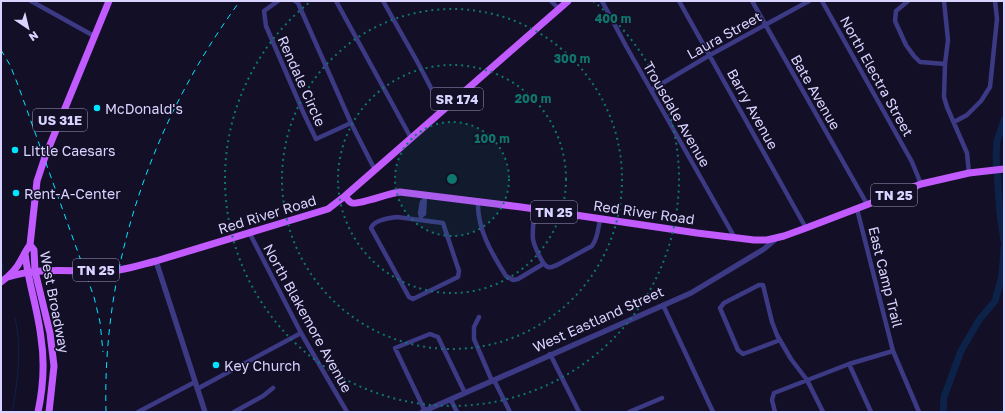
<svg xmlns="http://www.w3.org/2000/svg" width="1005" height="413" viewBox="0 0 1005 413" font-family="'Golos Text',sans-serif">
<rect width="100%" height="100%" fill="#130f26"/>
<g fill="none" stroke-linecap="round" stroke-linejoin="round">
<path stroke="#0c2248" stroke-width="1" d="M1 259 4 272
M12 412C18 381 22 348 15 318"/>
<path stroke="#0c2248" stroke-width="7" d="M1004 120 997 141 996 156 1000 214 1004 241
M943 412 944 397 961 351 979 320 995 301 1002 276 1004 248"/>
<path stroke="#3d3a85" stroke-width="4.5" d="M31 1 94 36
M278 1 264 11 266 26 304 114 316 139 351 123 298 3 295 1
M336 1 411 138
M383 1 418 63 443 111
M551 1 559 9
M602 1 626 46 735 238
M679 1 806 228
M752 1 867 204
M822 1 912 162 921 184
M908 1 896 11 895 21 906 45 914 56 920 62 945 64
M944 1 948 40 945 64 944 97 947 107 967 153 969 173
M651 90 710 55 809 1
M954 122 967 115 981 101 990 87 997 19 995 1
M351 123 375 170
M478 202C477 229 492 254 506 276L513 280 518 279 543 264
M535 209C534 219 532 229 533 239 534 245 542 265 548 267 551 268 554 266 557 265L592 246C598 238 598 229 600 219
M857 209 893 351 919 412
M421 216 420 213 422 202 424 200
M397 217 443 223 459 271 458 277 413 299 409 297 371 228C374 220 388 218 397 217Z
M421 220V216L424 214 425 195
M250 234 301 333 347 412
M663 305 713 412
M479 317 474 327V339L492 381
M780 340 743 354 738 350 720 308 724 303 759 285H763L772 322 777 335 791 359 807 380 823 412
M550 354 579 412
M849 364 871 412
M494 380 510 412
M197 389 301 333
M451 400 457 412
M425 411 395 348 430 334 438 337 465 393
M138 412 195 382
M234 412 263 396 273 388
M629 412 662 398
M775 412 772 400 774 393 849 364 893 351"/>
<path stroke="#3d3a85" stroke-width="5.5" d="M156 261 205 412
M422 412 691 293 764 249 777 238"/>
<path stroke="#c25bff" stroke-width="7" d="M345 196C347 199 349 202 352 203 359 205 389 193 400 192L521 207 697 233 754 240H767L784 236 806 228 921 184 969 173 1004 169
M30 245 34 250 35 271 50 333 54 366 49 412
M25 253C28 282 38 310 41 338 45 363 43 388 38 412
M8 277C44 265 82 274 119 270 132 268 144 264 156 261L328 209 345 196 568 1
M1 282C8 277 17 268 21 260 24 255 26 250 30 245L37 181 45 157 109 1"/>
<path stroke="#00e5ff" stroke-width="1" stroke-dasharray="6 5" stroke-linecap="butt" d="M1 50 10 65 18 85 94 297 100 322 103 352
M106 412C102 264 153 119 240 1"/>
</g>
<circle cx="452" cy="179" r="57" fill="#0f766e" fill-opacity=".12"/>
<g fill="none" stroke="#0f766e" stroke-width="2" stroke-dasharray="2 4">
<circle cx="452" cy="179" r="57"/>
<circle cx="452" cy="179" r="114"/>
<circle cx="452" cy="179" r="170"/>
<path d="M593 1A227 227 0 1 1 311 1"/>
</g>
<g fill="#00e5ff" stroke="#130f26" stroke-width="1.5">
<circle cx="97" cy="108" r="4"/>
<circle cx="15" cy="150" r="4"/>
<circle cx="16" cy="193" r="4"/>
<circle cx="216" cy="365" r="4"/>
</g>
<g text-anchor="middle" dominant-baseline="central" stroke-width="3" stroke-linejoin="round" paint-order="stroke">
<g fill="#130f26" stroke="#9e99be" stroke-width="1">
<rect x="431" y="88" width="52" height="22" rx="3"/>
<rect x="33" y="109" width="54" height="22" rx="3"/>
<rect x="871" y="184" width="46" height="22" rx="3"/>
<rect x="531" y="201" width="46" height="22" rx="3"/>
<rect x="73" y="259" width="46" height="22" rx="3"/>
</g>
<g font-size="13" font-weight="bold" fill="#d9d4ff">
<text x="457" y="99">SR 174</text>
<text x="60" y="120">US 31E</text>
<text x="894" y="195">TN 25</text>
<text x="554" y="212">TN 25</text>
<text x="96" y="270">TN 25</text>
</g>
<g font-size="14" fill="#d9d4ff" stroke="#130f26">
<text transform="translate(724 35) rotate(-29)">Laura Street</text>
<text transform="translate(877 76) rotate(61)">North Electra Street</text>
<text transform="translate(302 81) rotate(66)">Rendale Circle</text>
<text transform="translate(816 92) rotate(60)">Bate Avenue</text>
<text transform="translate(753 109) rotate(61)">Barry Avenue</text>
<text transform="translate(677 114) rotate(60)">Trousdale Avenue</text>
<text transform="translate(644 212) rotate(8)">Red River Road</text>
<text transform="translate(267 214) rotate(-17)">Red River Road</text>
<text transform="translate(886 277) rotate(76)">East Camp Trail</text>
<text transform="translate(55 302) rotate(79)">West Broadway</text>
<text transform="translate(308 318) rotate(61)">North Blakemore Avenue</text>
<text transform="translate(598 319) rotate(-24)">West Eastland Street</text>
</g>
<g font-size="14" fill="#d9d4ff" stroke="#130f26" text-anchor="start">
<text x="105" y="108">McDonald's</text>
<text x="23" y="150">Little Caesars</text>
<text x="24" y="193">Rent-A-Center</text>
<text x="224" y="365">Key Church</text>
</g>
</g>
<circle cx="452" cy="179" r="6" fill="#0f766e" stroke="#130f26" stroke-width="2"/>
<g font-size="12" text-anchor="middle" font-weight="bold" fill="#0f766e" stroke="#130f26" stroke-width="3" stroke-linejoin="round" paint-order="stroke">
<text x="613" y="23">400 m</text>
<text x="572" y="63">300 m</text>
<text x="533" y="103">200 m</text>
<text x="492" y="143">100 m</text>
</g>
<rect width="1005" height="413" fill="none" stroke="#d9d4ff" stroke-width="4"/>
<g transform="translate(28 28) rotate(145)" stroke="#130f26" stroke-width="3" paint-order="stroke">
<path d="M0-3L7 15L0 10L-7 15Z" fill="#d9d4ff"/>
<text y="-6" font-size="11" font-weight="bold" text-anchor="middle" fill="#d9d4ff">N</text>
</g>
</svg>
